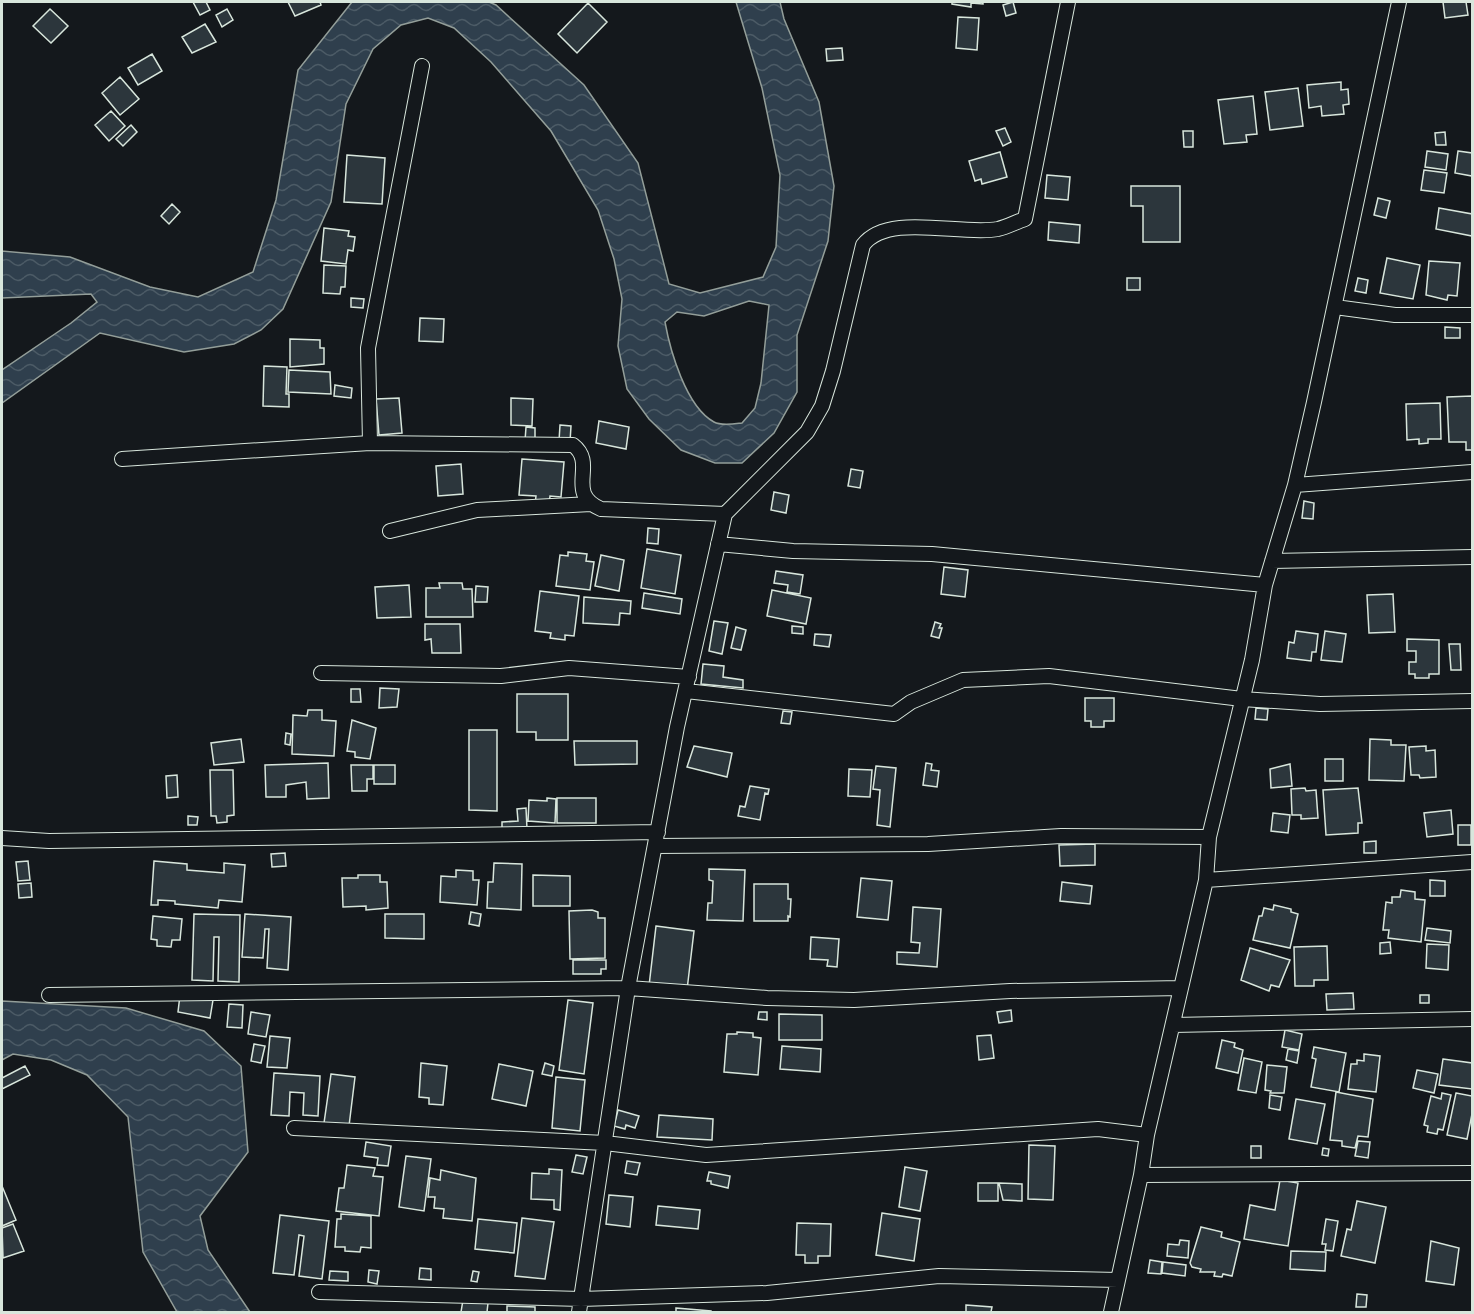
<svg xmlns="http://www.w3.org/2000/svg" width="1474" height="1314" viewBox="0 0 1474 1314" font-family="'DM Sans',sans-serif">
<defs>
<pattern id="water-waves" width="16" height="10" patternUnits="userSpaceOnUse" patternTransform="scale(1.5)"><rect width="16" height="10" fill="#2f3f4d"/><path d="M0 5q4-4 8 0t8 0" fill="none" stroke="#4c5b66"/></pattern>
</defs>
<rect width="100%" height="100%" fill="#14181c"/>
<path fill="url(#water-waves)" stroke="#939e99" stroke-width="1.5" fill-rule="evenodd" d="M352 2H489L496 5 584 85 638 163 669 284 700 293 763 277 776 247 780 175 762 88 736 2H780L784 19 819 102 834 186 828 241 797 335V392L774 433 742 463H715L681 450 649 419 627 389 618 346 622 299 614 259 598 210 551 131 491 62 454 28 428 18 401 25 373 49 346 104 331 202 283 309 261 330 234 344 184 352 100 333 2 403V370L71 323 97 302 91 294 2 298V251L70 257 150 287 198 297 253 272 276 200 298 70ZM749 301 769 305 761 383 755 408 742 423C733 424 721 426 714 422 686 407 670 350 665 322L677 312 704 316Z
M2 1001 126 1008 204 1031 241 1066 248 1152 200 1216 208 1250 250 1312H177L143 1252 128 1117 87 1075 51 1060 13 1054 2 1060Z"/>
<path fill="#2c363c" stroke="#d8e6dc" stroke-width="1.5" d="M193 2H206L210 10 200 15Z
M288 2H320L321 5 295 16Z
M952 2H983V4L971 3V7L952 4Z
M1013 2 1016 13 1006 16 1003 5Z
M1443 2H1466L1468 15 1445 18Z
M588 3 607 22 577 53 558 34Z
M50 9 68 26 51 43 33 26Z
M227 9 233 20 222 27 216 15Z
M958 17 979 18 977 50 956 48Z
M205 24 216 42 192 53 182 37Z
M842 48 843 60 827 61 826 49Z
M152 54 162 71 138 85 128 68Z
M120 77 139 99 120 115 102 93Z
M1341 82V90L1348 89 1349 104 1343 105 1344 114 1322 116 1321 106 1309 108 1307 85Z
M1298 88 1303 126 1270 130 1265 92Z
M1253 96 1257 134 1246 135 1247 142 1224 144 1218 100Z
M111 111 125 126 109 141 95 125Z
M131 125 137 132 123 146 116 139Z
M1005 128 1011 142 1003 146 996 131Z
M1183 131H1193V147H1184Z
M1445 132 1446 145H1436L1435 133Z
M1427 151 1448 154 1446 170 1425 167Z
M1458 151 1472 153V176L1455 173Z
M1000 152 1007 177 982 184 981 179 975 181 969 161Z
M347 155 385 158 382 204 344 202Z
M1424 170 1447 173 1444 193 1421 190Z
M1047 175 1070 177 1068 200 1045 198Z
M1131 186H1180V242H1143V206H1131Z
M1378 198 1390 201 1386 218 1374 215Z
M172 204 180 212 169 224 161 216Z
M1439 208 1472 214V236L1436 229Z
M1049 222 1080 225 1079 243 1048 240Z
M324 228 349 231 348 236 355 237 353 251 348 250 346 264 321 261Z
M1387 258 1420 265 1413 299 1380 293Z
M1429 261 1460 263 1457 296 1448 295 1447 300 1426 295Z
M324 265 346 266 345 287H341L340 294 323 293Z
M1127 278H1140V290H1127Z
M1358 278 1368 280 1366 293 1355 291Z
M351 298 364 299 363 308 351 307Z
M420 318 444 319 443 342 419 341Z
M1445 327 1460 328V338H1445Z
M290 339 320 340V348H324V364L290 367Z
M264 366 287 367 286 394H289V407L263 406Z
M289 370 330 372 331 394 288 392Z
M335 385 352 388 351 398 334 396Z
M1472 396V450H1466V442H1449L1447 397Z
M399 398 402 433 379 435 376 399Z
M511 398 533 399 532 426 511 425Z
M1440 403 1441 439H1428V443L1419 444V439L1407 440 1406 404Z
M599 421 629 427 626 449 596 443Z
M560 425 571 426 570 442 559 441Z
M526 427 535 428V442L525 441Z
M522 459 564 462 561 497 550 496 549 505 535 504 536 496 519 495Z
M461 464 463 494 438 496 436 466Z
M851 469 863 471 860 488 848 486Z
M774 492 789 495 786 513 771 510Z
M1304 501 1314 503 1313 519 1302 518Z
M648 528 659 529 658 544 647 543Z
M647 549 681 555 675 594 641 588Z
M568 552 587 554 586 561 594 562 590 590 556 586 560 555 568 556Z
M601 555 624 560 619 591 595 586Z
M944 567 968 570 965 597 941 594Z
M776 571 803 575 800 594 787 592 788 585 774 583Z
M439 583H462L463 589H472L473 617H426V588H440Z
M409 585 411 617 377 618 375 587Z
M476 586 488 587 487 602H475Z
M772 590 811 598 806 624 767 616Z
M540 591 579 596 574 636 565 635V640L550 638 551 633 535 631Z
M644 593 682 599 680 614 642 608Z
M1393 594 1395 632 1369 633 1367 595Z
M584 597 631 601 630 614 620 613 619 625 583 623Z
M714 621 728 623 722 654 709 651Z
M935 622 941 624 939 628H942L939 638 931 636Z
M425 624H460L461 653H432L431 639 425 640Z
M792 626 803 627V634L792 633Z
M736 627 746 630 741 650 731 648Z
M1296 631 1318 634 1316 652H1312L1311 661 1287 658 1289 642 1294 643Z
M1325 631 1346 634 1342 662 1321 660Z
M815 634 831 635 829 647 814 645Z
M1407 639 1439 640V674H1429V678H1415V674H1409V662H1416V651H1407Z
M1449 644H1460L1461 670H1451Z
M703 664 724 666 723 677 743 680V688L701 684Z
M380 688 399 689 397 707 379 708Z
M351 689H360L361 702H351Z
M517 694H568V740H536V732H517Z
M1085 698H1114V721H1104V727H1091V721H1085Z
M1256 708 1268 709 1267 720 1255 719Z
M308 710H322V720L336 721 334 756 292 754 293 715 307 716Z
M783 711 792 712 790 724 781 723Z
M352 720 376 728 370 759 355 757V752L347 751Z
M469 730H497V811L469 810Z
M286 733 291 734 290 745 285 744Z
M241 739 244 762 214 765 211 743Z
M1370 739 1391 740V745H1406L1404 781 1369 780Z
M574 741H637V764L575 765Z
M694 746 732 753 727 777 687 767Z
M1426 746V751L1435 750 1436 777 1420 778 1419 775H1411L1409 747Z
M1325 759H1343V781H1325Z
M328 763 329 798 307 799 306 782 286 785V797H266L265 765Z
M926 763 932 764 931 770 939 771 937 787 923 785Z
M1290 764 1292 786 1271 788 1270 769Z
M351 765H373V779H367V791H352Z
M374 765H395V784H374Z
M876 766 896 768 890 827 877 825 880 790 873 789Z
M849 769 872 770 870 797 848 796Z
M210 770H233L234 815 227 816V822L217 823 216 816H211Z
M177 775 178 797 167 798 166 776Z
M750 786 769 789 768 794 765 793 760 820 738 816 740 806 745 807Z
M1305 788 1306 791 1316 790 1318 818 1301 819V815H1292L1291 789Z
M1358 788 1362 823H1358V833L1326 835 1323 790Z
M547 798 556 799 555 823 528 821 529 800 547 801Z
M557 798H596V823H557Z
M526 808 527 829 502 831V822L518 821 517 809Z
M1451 810 1453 834 1427 837 1424 813Z
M1273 813 1290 815 1288 833 1271 831Z
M188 816 198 817 197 825H188Z
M1458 825H1471V845H1458Z
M1376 841V853H1364V842Z
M1095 844V865L1060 866 1059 845Z
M285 853 286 866 272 867 271 854Z
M28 861 30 880 18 881 16 862Z
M154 861 187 864V870L224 873V863L245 865 242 902 219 900 218 908 175 904V901L158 900V905H151Z
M494 863 522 864 521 910 487 908 488 882H493Z
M709 869 745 870 743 921 707 920 708 903H712L713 881 709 880Z
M456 870 473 871V880H479L477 905 440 902 441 876 456 877Z
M358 875H380V882H387L388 908 366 910V906L343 907 342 878H358Z
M533 875 570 876V906H533Z
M861 878 892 881 888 920 857 917Z
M1430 880 1445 881V896H1430Z
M1062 882 1092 886 1090 904 1060 901Z
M31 883 32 897 19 898 18 884Z
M754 884H788V899H791L790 917 788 916V921H754Z
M1401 890 1415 892V899L1425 900 1421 942 1388 938 1389 930H1383L1386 902 1392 903V897H1400Z
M1274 905 1291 909V912L1298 914 1290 948 1253 940 1259 916H1262L1264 908 1273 910Z
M913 907 941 909 937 967 897 964V952L919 953 920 943 911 942Z
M592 910 598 912V918H605V958L570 959 569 911Z
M471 912 481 914 479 926 469 924Z
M194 914 240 915 239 982 218 981 219 937H214L213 981 192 980Z
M245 914 291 917 288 970 267 968 269 929H265L263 958 242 957Z
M385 914H424V939L385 938Z
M153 916 182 919 180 940H172L171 947 157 946V940L151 939Z
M656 926 694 931 687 990 649 986Z
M1427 928 1451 931 1450 943 1425 940Z
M811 937 839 939 837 967 827 966 828 960 810 959Z
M1390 942 1391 953 1380 954V943Z
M1427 944 1449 945 1448 970 1426 968Z
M1327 946 1328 980H1314V986H1295L1294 947Z
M1250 948 1290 960 1279 987 1271 985 1269 991 1241 980Z
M573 960H606V969H601V974H573Z
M1353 993 1354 1009 1327 1010 1326 994Z
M180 995 213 1000 210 1018 178 1012Z
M1420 995H1429V1003H1420Z
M568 1000 593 1003 584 1074 559 1070Z
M229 1004 243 1005 242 1028 227 1027Z
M1011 1010 1012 1021 999 1023 997 1012Z
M251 1012 270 1015 266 1037 248 1034Z
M759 1012H767V1020L758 1019Z
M779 1014 822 1015V1040H779Z
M1285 1030 1302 1034 1299 1050 1282 1047Z
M737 1032 753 1033V1037L761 1038 758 1075 724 1072 727 1034H737Z
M991 1035 994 1058 979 1060 977 1036Z
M270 1036 290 1038 287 1068 267 1067Z
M1222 1040 1235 1043 1234 1047 1243 1050 1238 1073 1216 1068Z
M254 1044 265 1046 261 1063 251 1061Z
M782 1046 821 1049 820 1072 780 1069Z
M1314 1047 1346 1053 1339 1092 1311 1087 1316 1059 1312 1058Z
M1288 1049 1299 1051 1297 1063 1286 1060Z
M1364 1054 1380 1056 1376 1092 1348 1089 1351 1064H1357V1060L1364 1061Z
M1244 1058 1262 1062 1256 1093 1238 1090Z
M1443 1059 1472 1063V1089L1439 1085Z
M421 1063 447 1066 443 1105 429 1104V1098L419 1097Z
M545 1063 554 1066 552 1076 542 1074Z
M499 1064 533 1071 526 1106 492 1099Z
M1267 1065 1287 1067 1284 1093H1270L1271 1091 1265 1090Z
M25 1066 30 1075 2 1089V1078Z
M1417 1070 1438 1074 1434 1093 1413 1088Z
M274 1073 320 1076 318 1116 303 1115 304 1093 290 1092 289 1116 271 1115Z
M331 1074 355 1077 349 1126 324 1123Z
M556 1077 585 1080 580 1131 552 1128Z
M1336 1092 1373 1099 1368 1137 1358 1136 1355 1148 1342 1146V1141L1330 1140Z
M1442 1093 1451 1095 1443 1130 1438 1129 1437 1134 1427 1132 1428 1126 1424 1125 1431 1096 1441 1099Z
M1456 1093 1472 1096V1114L1467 1139 1447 1135Z
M1270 1095 1282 1097 1280 1110 1269 1108Z
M1296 1099 1325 1104 1317 1144 1289 1139Z
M618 1110 639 1116 635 1128 626 1125 625 1129 614 1126Z
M659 1115 713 1119 712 1140 657 1137Z
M1358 1141 1370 1142 1368 1158 1355 1156Z
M366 1142 391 1146 388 1166 377 1165 378 1158 364 1156Z
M1029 1145 1055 1146 1053 1200 1028 1199Z
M1251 1146H1261V1158H1251Z
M1323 1148 1329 1149 1328 1156 1322 1155Z
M576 1155 587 1157 583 1174 572 1172Z
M406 1156 431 1159 424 1211 399 1207Z
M627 1161 640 1163 637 1175 625 1173Z
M347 1165 375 1168 373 1176 383 1177 379 1216 336 1211 339 1188H344Z
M905 1167 927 1171 920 1211 899 1207Z
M549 1169 562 1170 560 1210 554 1209V1200L531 1199 532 1173 549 1174Z
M441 1170 476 1178 472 1221 443 1218 444 1209 434 1208 435 1197H428L430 1178 440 1180Z
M709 1172 730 1176 728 1188 711 1184V1181H707Z
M1280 1180 1298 1183 1288 1246 1244 1239 1250 1205 1275 1210Z
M978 1183H998V1201H978Z
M999 1183 1022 1184V1201L1003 1200Z
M2 1186 16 1220 2 1226Z
M609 1195 633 1197 630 1227 606 1224Z
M1357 1201 1386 1207 1375 1263 1341 1256 1347 1229 1351 1230Z
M658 1206 700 1210 698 1229 656 1225Z
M882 1213 920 1219 914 1261 876 1255Z
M341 1214 371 1216V1248L361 1247 360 1252 345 1251V1247H335L337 1219H341Z
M280 1215 329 1221 322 1279 299 1276 304 1236 299 1235 294 1275 273 1273Z
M522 1218 554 1222 545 1279 515 1276Z
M478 1219 517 1223 514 1253 475 1249Z
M1326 1219 1338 1221 1333 1251 1325 1250 1326 1244H1322Z
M797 1223 831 1224 830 1256H818V1263H805V1255H796Z
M13 1224 24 1251 3 1258 2 1228Z
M1201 1227 1222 1232 1221 1237 1240 1242 1232 1276 1223 1274 1222 1277 1214 1276 1215 1272H1200L1201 1269 1192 1267 1190 1263Z
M1180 1240 1189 1241 1188 1258 1167 1256 1168 1244 1179 1245Z
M1431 1241 1459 1248 1454 1285 1426 1281Z
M1291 1251 1326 1252 1325 1271 1290 1269Z
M1150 1260 1162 1262 1161 1274 1148 1273Z
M1163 1262 1186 1265 1185 1276 1162 1273Z
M420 1268 431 1269V1280L419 1279Z
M369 1270 379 1271 377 1284 368 1282Z
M330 1271 348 1272V1281L329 1280Z
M473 1271 479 1272 477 1282 471 1281Z
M1357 1294 1367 1295 1366 1307H1356Z
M463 1300 488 1303 487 1312H461Z
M966 1305 992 1307 991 1312H966Z
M507 1306 535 1307V1312H507Z
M676 1308 711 1311V1312H676Z"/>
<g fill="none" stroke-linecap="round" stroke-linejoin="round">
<defs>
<path id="street" d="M422 66 368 348 370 443 573 445C598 464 564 493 601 509L725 514
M1335 307 1395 315H1472
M122 459 370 443
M1295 485 1472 472
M390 531 477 510 591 504
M718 544 793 551 932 554 1265 585
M1272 561 1472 557
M321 673 501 676 569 668 689 677
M686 691 894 714 911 702 963 680 1049 676 1242 699 1320 704 1472 701
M2 838 49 841 658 832
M655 846 928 844 1061 836 1209 837
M1206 880 1472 862
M49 995 628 988 767 998 854 1000 1010 991 1181 988
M1173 1025 1472 1019
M294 1128 605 1143 706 1155 1098 1129 1147 1135
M1141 1175 1472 1173
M319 1292 581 1299 767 1293 939 1276 1118 1280
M579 1312 628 988 677 727 725 514 807 432 822 406 833 371 863 245C888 212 961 236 998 229 1007 227 1016 222 1025 219L1068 2
M1111 1312 1141 1175 1147 1135 1206 880 1209 837 1252 660 1265 585 1295 485 1314 402 1399 2"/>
</defs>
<use href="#street" stroke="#d8e6dc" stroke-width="16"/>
<use href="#street" stroke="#14181c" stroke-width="14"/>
</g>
<rect width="1474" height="1314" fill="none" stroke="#d8e6dc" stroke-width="6"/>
</svg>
